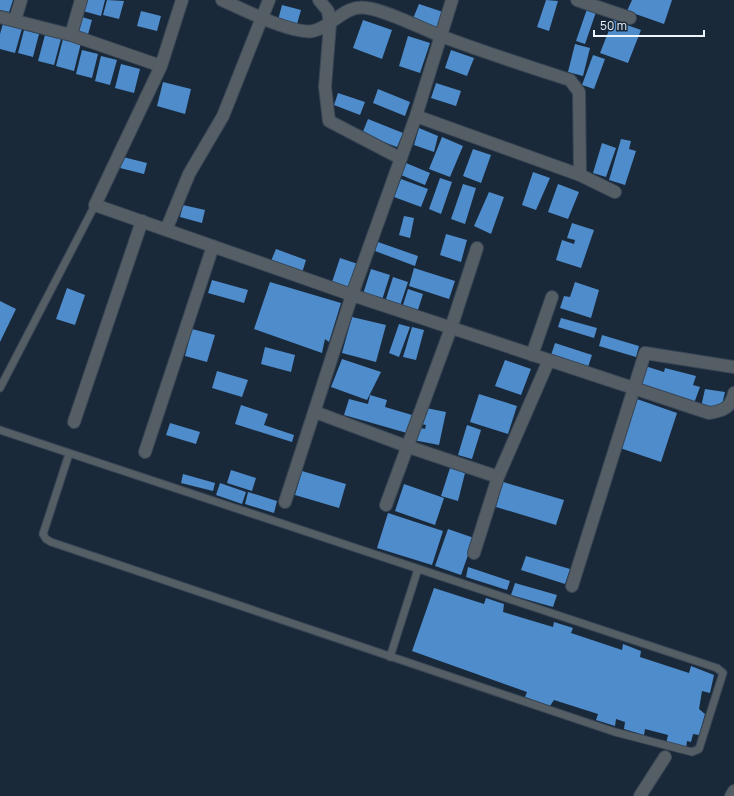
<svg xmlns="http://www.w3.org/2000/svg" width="734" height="796" viewBox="0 0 734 796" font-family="Manrope,sans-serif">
<rect width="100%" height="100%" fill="#1a2939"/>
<path fill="#4e8ccc" d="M0 0H13L9 12 0 10Z
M86 0H105L101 16 83 11Z
M107 0 124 1 119 19 103 15Z
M546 0 558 1 549 31 537 27Z
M632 0H672L664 24 627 11Z
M419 4 443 12 436 30 412 21Z
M282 5 301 10 297 24 278 20Z
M587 9 596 12 585 44 576 41Z
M141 11 161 16 157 31 137 26Z
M82 17 92 20 87 38 77 36Z
M4 20 23 25 15 53 0 49V34Z
M363 20 392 30 382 59 353 48Z
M613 20 641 30 628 63 600 53Z
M24 30 39 34 33 57 18 53Z
M46 31 62 35 54 65 38 61Z
M408 36 430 43 420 73 399 66Z
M63 39 81 43 74 71 56 66Z
M575 44 590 48 583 76 568 72Z
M82 50 98 54 92 78 76 74Z
M451 50 474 58 467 76 445 68Z
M593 55 605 59 594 89 582 85Z
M101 56 117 60 110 85 95 81Z
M121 64 140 69 134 93 115 88Z
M163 82 191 89 185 114 157 106Z
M436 83 461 91 456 106 431 98Z
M378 89 410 102 405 116 373 103Z
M338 93 365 102 360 115 334 105Z
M368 119 403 133 397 147 362 134Z
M419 128 438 136 434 152 414 145Z
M442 137 463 146 450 177 429 169Z
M621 139 631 141 629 149 636 151 625 185 609 180Z
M602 143 616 148 606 177 593 173Z
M473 149 491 155 481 183 463 176Z
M123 157 147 163 144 174 120 168Z
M406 163 430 173 425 185 401 175Z
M533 172 550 178 536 210 522 205Z
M440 178 452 182 441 214 429 209Z
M401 179 428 189 421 207 394 197Z
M463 184 476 188 465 224 451 219Z
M558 184 579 192 568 219 548 212Z
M489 192 504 197 491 234 474 226Z
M183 205 205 210 202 223 180 217Z
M404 216 414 218 410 238 399 235Z
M572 223 594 230 581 268 556 260 562 240 574 244 575 240 567 238Z
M446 234 467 240 461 262 440 255Z
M378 242 418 256 415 266 375 251Z
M276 249 306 260 302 273 271 261Z
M340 258 358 264 349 290 331 285Z
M414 268 455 281 449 299 409 286Z
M371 269 390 275 382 300 363 294Z
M393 277 408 282 400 306 385 302Z
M212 280 248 290 244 303 208 293Z
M270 282 341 303 329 342 325 339 322 353 254 329Z
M575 282 599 290 591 318 560 308 564 296 570 297Z
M67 288 85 295 75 325 56 319Z
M408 289 423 294 417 313 402 308Z
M0 301 16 309 0 342Z
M352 317 386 325 376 362 342 353Z
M561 318 597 328 594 338 558 327Z
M399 324 410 327 399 357 389 353Z
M412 327 424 330 416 360 403 357Z
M192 329 215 335 207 362 185 356Z
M602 335 639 346 636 357 599 346Z
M555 343 592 355 588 367 551 355Z
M265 347 295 355 291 372 261 364Z
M342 359 381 372 367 400 331 387Z
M505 360 531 369 521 395 495 386Z
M645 366 664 372 665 368 696 376 693 385 700 387 693 406 638 388Z
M217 371 248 380 242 397 212 388Z
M705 389 725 392 721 409 701 407Z
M479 394 517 406 508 434 470 422Z
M370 395 387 400 385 407 412 415 407 433 344 415 349 399 368 404Z
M637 399 677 413 661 462 620 448Z
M241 405 268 414 264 425 294 435 292 442 235 424Z
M426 408 446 412 439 445 413 440 416 427 425 429 426 425 421 424Z
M170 423 200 432 196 444 166 435Z
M467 425 481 430 472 459 458 455Z
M450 468 465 473 458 501 441 496Z
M231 470 256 478 252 491 227 483Z
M302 471 346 484 339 508 295 495Z
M183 474 215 483 213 491 181 483Z
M503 482 564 500 556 525 496 507Z
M220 483 246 492 242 504 216 495Z
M404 484 444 498 435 525 395 511Z
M248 492 277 501 274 513 245 504Z
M388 513 443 531 432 565 377 548Z
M448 529 474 538 461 575 435 566Z
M526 556 570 569 565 584 521 570Z
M468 567 510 581 507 590 466 577Z
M515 583 557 595 553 607 511 595Z
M434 588 484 604 486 598 504 604 503 612 553 627 554 622 573 628 571 633 622 650 623 644 641 651 640 657 689 673 691 666 714 675 710 693 702 691 699 709 705 714 699 735 693 734 691 742 687 741 686 749 666 744 668 735 645 729 644 735 624 729 625 722 616 719 615 726 596 720 598 714 554 700 550 706 525 697 527 692 412 651Z"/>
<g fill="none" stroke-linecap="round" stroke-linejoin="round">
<defs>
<path id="lane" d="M0 388 95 205
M0 430 717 668 723 673 699 749 692 752 615 732 51 542 46 539 43 534 69 454
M390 657 418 569"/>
<path id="street" d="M182 0 161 66 95 205 352 295 709 413C723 411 731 408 734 393
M222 0C242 9 293 35 313 31 333 27 344 4 367 8 388 11 420 28 441 36 483 52 527 66 570 80L579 92 580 175
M319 0 328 11 330 24 325 87 329 121 400 158
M577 0 630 18
M0 17 71 35 161 66
M15 20 21 0
M71 35 81 0
M416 116 580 175 615 192
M166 230 189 174 223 116 269 0
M532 355 552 297
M315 412 406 446 498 477
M74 422 142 221
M145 452 213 246
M285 502 352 295 416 116 452 0
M386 505 451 328 477 248
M474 553 498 477 549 360
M572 586 645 353 734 367
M640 796 665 757
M731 796 734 791"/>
</defs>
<use href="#lane" stroke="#384655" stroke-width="9"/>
<use href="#street" stroke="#384655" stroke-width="14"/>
<use href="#lane" stroke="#555d65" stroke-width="7"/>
<use href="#street" stroke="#555d65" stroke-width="12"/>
</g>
<path d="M594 30v6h110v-6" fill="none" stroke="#eef6ff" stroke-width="2"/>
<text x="600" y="30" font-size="12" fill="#eef6ff" stroke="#1a2939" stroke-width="3" paint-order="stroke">50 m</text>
</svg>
